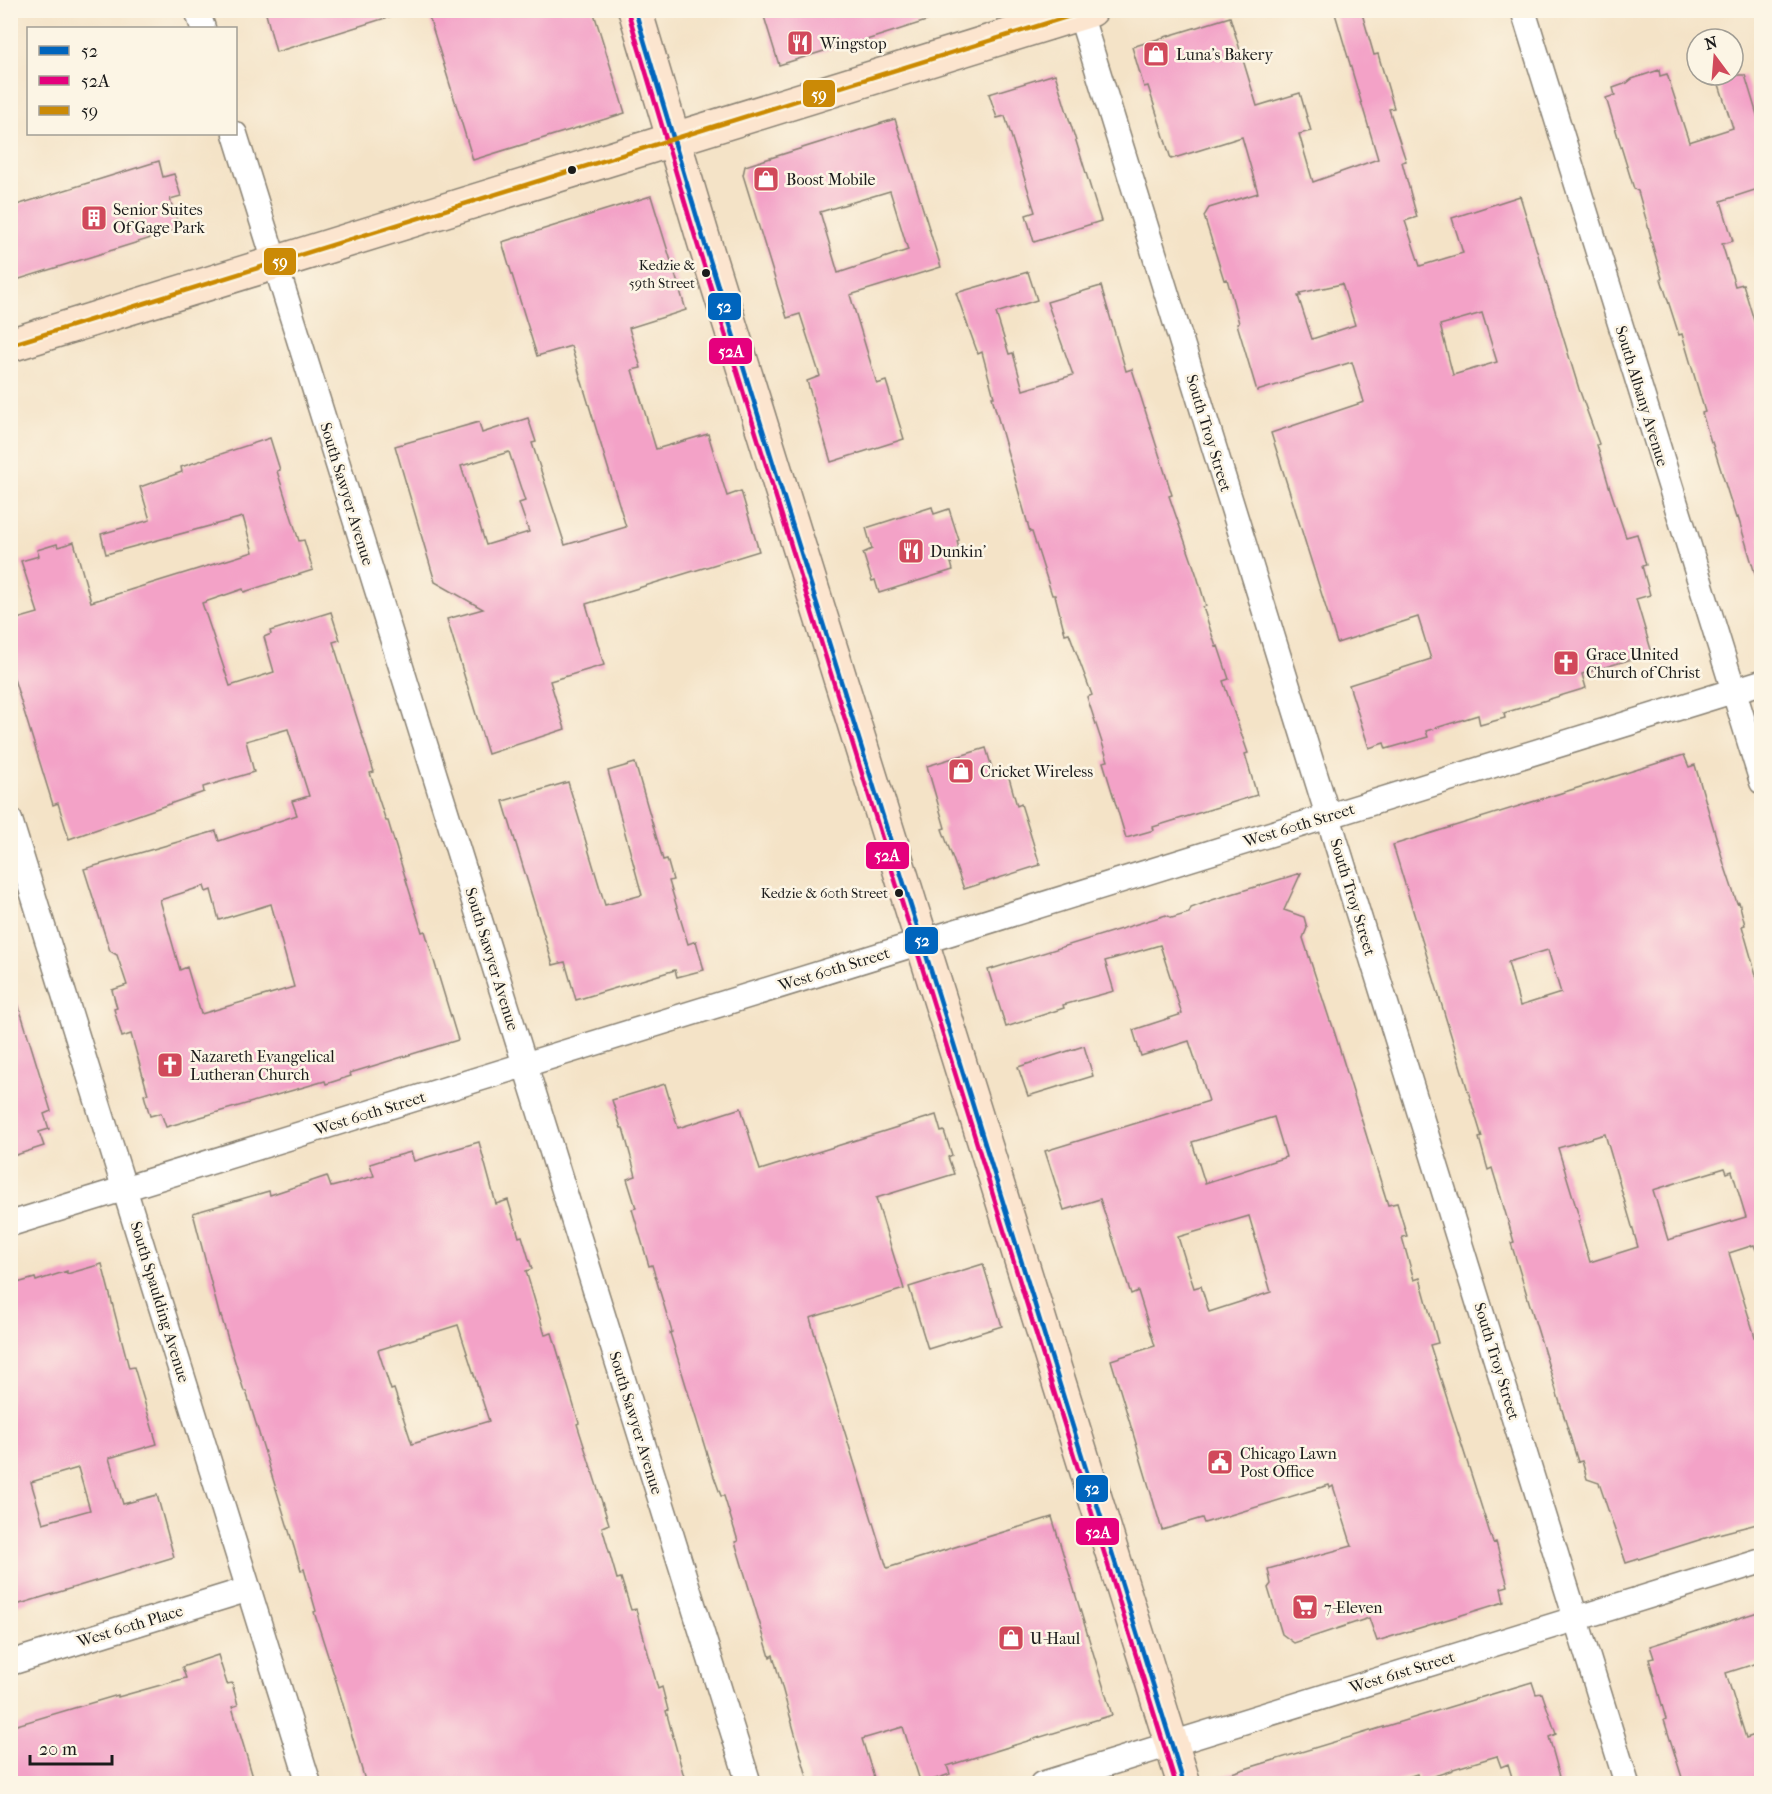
<svg xmlns="http://www.w3.org/2000/svg" width="1772" height="1794" viewBox="0 0 1772 1794" font-family="'IM FELL French Canon',serif">
<rect width="100%" height="100%" fill="#fcf5e5"/>
<filter id="ink" filterUnits="userSpaceOnUse"><feTurbulence type="fractalNoise" baseFrequency=".0167" numOctaves="2"/><feDisplacementMap in="SourceGraphic" scale="12" xChannelSelector="R" yChannelSelector="G"/><feConvolveMatrix kernelMatrix="1 2 1 2 8 2 1 2 1" color-interpolation-filters="sRGB"/></filter>
<filter id="wash" filterUnits="userSpaceOnUse"><feTurbulence type="fractalNoise" baseFrequency=".008" numOctaves="4" result="noise"/><feDisplacementMap in="SourceGraphic" scale="24" xChannelSelector="R" yChannelSelector="G"/><feGaussianBlur stdDeviation="1.35" result="paint"/><feColorMatrix in="noise" values="0 0 0 0 0 0 0 0 0 0 0 0 0 0 0 0 0 1.4 0 .05"/><feComposite in="paint" operator="in"/></filter>
<g filter="url(#wash)">
<rect width="100%" height="100%" fill="#f4e3c7"/>
<g id="blocks">
<path fill="#f3a2c7" fill-rule="evenodd" d="M265 10H392V16L276 52Z
M427 10H593L625 113 473 160Z
M762 10H942V16L838 49 837 47 779 65Z
M1334 10H1361L1374 55 1378 54 1394 108 1389 109 1406 161 1402 162 1417 217 1405 221 1420 266 1463 253 1452 218 1520 196 1579 389 1599 444 1597 445 1609 486 1626 537 1637 534 1646 565 1642 566 1650 595 1636 599 1652 653 1582 674 1586 688 1504 713 1505 718 1480 725 1478 715 1426 731 1428 737 1386 749 1384 743 1369 748 1349 685 1431 659 1418 617 1337 643 1271 433 1364 402 1352 362 1257 391 1237 324 1239 323 1227 279 1224 280 1204 216 1209 208 1258 193 1242 137 1171 159 1148 86 1144 87 1132 47 1230 17 1257 106 1300 93 1311 131 1299 134 1313 182 1378 159ZM1342 284 1355 325 1312 339 1298 296H1301L1300 293ZM1482 313 1497 362 1453 375 1440 325Z
M1659 70 1660 76 1667 74 1689 142 1733 128 1716 75H1745L1761 128V188L1721 201 1733 241 1722 244 1735 286 1743 284 1761 344V576L1756 577 1738 517 1736 518 1712 442H1711L1702 413 1705 412 1682 334 1679 335 1661 279 1662 278 1650 237H1651L1638 191 1634 189 1606 98 1615 95 1613 88 1627 83 1632 79Z
M1055 74 1101 221 1034 242 1026 215 1035 212 1005 116 997 118 989 94Z
M895 119 941 267 850 295 877 384 886 381 904 439 831 462 807 381 820 376 800 314 787 318 743 175 745 166ZM890 191 908 250 838 273 820 212Z
M159 161 163 177 174 174 181 196 170 199 180 229 10 282V207Z
M651 196 686 310 629 328 641 368 632 370 656 449 708 434 727 496 741 491 759 551 586 604 604 665 550 681 565 729 488 754 447 619 483 609 435 582 395 446 479 422 482 433 528 418 536 442 532 443 565 545 626 527 571 346 537 356 502 242ZM509 452 525 501 519 503 529 532 486 545 461 466Z
M1028 272 1037 300 996 313 1009 354 1013 353 1023 390 1073 375 1047 302 1101 286 1126 371 1132 369 1172 495 1169 496 1197 576 1206 606 1203 607 1216 647 1218 646 1229 679 1223 681 1248 753 1245 754 1257 795 1153 827 1154 830 1126 838 1103 762 1108 761 1087 697 1092 695 1069 633 1065 634 1055 595H1052L1032 532H1030L992 397H994L982 352 978 354 956 293Z
M270 438 280 470 277 471 299 541 304 540 313 570 244 592 243 589 202 603 230 686 274 672 264 637 271 634 270 631 331 612 340 640 333 642 374 772 370 773 386 821H388L422 932 425 931 458 1040 350 1073 351 1076 326 1084 325 1081 166 1127 161 1113 150 1116 144 1095 148 1094 131 1034 122 1037 114 1009 117 1008 112 990 127 985 117 955 110 951 84 869 216 831 219 841 297 815 292 801 309 796 288 729 246 741 254 772 203 787 204 792 69 839 58 803 53 805 10 666V621L38 613 21 561 39 556 37 550 57 544 58 547 74 542 91 602 253 552 243 517 106 554 101 534 150 520 140 487 182 472 181 467ZM204 886 206 892 211 890 219 920 271 904 294 987 201 1014 187 967 180 970 160 900Z
M932 507 934 514 949 509 959 540 957 541 959 549 948 552 953 570 879 593 875 580 872 581 863 553 872 549 866 528Z
M986 748 995 778 1008 774 1017 806 1021 804 1040 865 964 889 942 829 945 828 927 766Z
M1684 755 1689 767 1695 765 1724 864 1737 903 1739 902 1745 925 1742 926 1761 992V1250H1756L1754 1245 1729 1253 1761 1356V1523L1718 1534 1626 1563 1599 1483 1587 1479 1582 1461 1578 1462 1511 1243 1514 1242 1502 1201 1492 1168 1488 1170 1479 1138 1482 1137 1393 845ZM1548 950 1561 993 1520 1006 1508 962ZM1605 1134 1638 1247 1590 1262 1578 1221 1580 1220 1558 1148ZM1725 1168 1727 1173 1732 1171 1746 1217 1668 1240 1653 1190Z
M635 763 663 860 667 859 673 880 669 881 688 944 696 941 704 970 677 977 675 970 576 1000 565 962 553 965 503 801 568 782 605 905 642 895 608 771Z
M1301 873 1284 910 1304 917 1307 928 1303 938 1330 1021H1331L1388 1205 1397 1203 1407 1236 1402 1237 1414 1280 1420 1278 1438 1343 1430 1345 1493 1543 1496 1542 1508 1586 1501 1588 1504 1602 1377 1641 1369 1618 1294 1643 1282 1634 1268 1588 1271 1584 1268 1569 1352 1546 1333 1486 1330 1488 1329 1485 1204 1523 1202 1518 1162 1530 1111 1360 1155 1346 1138 1291 1131 1294 1100 1199 1064 1210 1045 1151 1209 1101 1189 1041 1141 1056 1133 1030 1182 1014 1160 945 1105 961 1114 991 1063 1005 1064 1008 1006 1027 988 970 1166 915 1172 918 1189 913 1191 908 1212 900ZM1274 1117 1286 1157 1205 1183 1192 1142ZM1249 1216 1271 1292 1209 1312 1201 1286 1194 1288 1178 1237Z
M16 997 51 1111 44 1114 49 1129 39 1132 44 1146 10 1157V998Z
M1084 1046 1093 1076 1028 1096 1018 1067Z
M665 1084 678 1128 741 1108 760 1170 936 1115 941 1132 944 1131 952 1155 948 1157 954 1174 876 1198 904 1289 810 1318 819 1349 887 1568 1052 1517 1112 1715 947 1766 950 1774 921 1784 903 1727 862 1739 876 1784H809L773 1655 770 1657 735 1542 738 1541 724 1496H721L713 1474 670 1333 672 1332 652 1265 649 1266 632 1209 636 1208 627 1179 636 1176 623 1128H621L612 1100Z
M479 1142 496 1204 508 1200 519 1237 522 1236 532 1269 526 1271 545 1335 552 1333 579 1423 577 1424 609 1524 602 1527 617 1579 621 1578 631 1610 636 1609 658 1689 662 1687 668 1710 666 1711 686 1784H366L337 1684 314 1612 316 1611 304 1569 301 1570 246 1391H244L221 1316 220 1317 193 1213 269 1191 270 1195 327 1176 331 1187 374 1176 370 1164 389 1158 411 1152 414 1161ZM458 1325 489 1421 412 1444 394 1389 391 1390 378 1350Z
M102 1264 129 1368 134 1367 157 1444 109 1458 123 1504 157 1495 174 1557 10 1607V1285L35 1278 36 1281 67 1271V1274ZM78 1468 90 1510 43 1523 31 1482Z
M983 1264 1002 1326 928 1349 909 1287Z
M1761 1611V1662L1726 1673 1746 1738 1761 1733V1784H1684L1664 1720 1666 1719 1649 1659 1654 1658 1650 1646Z
M218 1655 227 1684 232 1683 238 1705 232 1707 255 1784H10V1727L118 1695V1697L186 1678 182 1667Z
M1532 1682 1536 1694 1542 1693 1556 1734 1549 1737 1562 1784H1514L1508 1764 1501 1767 1497 1756 1453 1769V1770L1419 1781 1417 1774 1387 1784H1216L1215 1778Z"/>
</g>
</g>
<g filter="url(#ink)">
<use href="#blocks" fill-opacity="0" stroke="#888072" stroke-width="1.5"/>
<g fill="none" stroke-linecap="round" stroke-linejoin="round">
<defs>
<path id="street" d="M197 10 203 28
M1079 10 1627 1784
M1523 10 1762 782
M235 134 749 1784
M10 820 309 1784
M10 1224 1762 682
M10 1663 249 1589
M1042 1784 1762 1561"/>
<path id="secondary" d="M635 10 704 241 1184 1784
M10 345 1091 10"/>
</defs>
<use href="#street" stroke="#888072" stroke-width="27"/>
<use href="#secondary" stroke="#888072" stroke-width="36"/>
<use href="#street" stroke="#fff" stroke-width="24"/>
<use href="#secondary" stroke="#fce5cf" stroke-width="33"/>
<defs>
<path id="bus-1" d="M635 10 704 241 1184 1784"/>
<path id="bus-2" d="M628 12 697 243 1176 1784"/>
<path id="bus-3" d="M10 345 1089 10"/>
</defs>
<use href="#bus-1" stroke="#fcf5e5" stroke-width="9"/>
<use href="#bus-2" stroke="#fcf5e5" stroke-width="9"/>
<use href="#bus-3" stroke="#fcf5e5" stroke-width="9"/>
<use href="#bus-1" stroke="#0065bd" stroke-width="4.5"/>
<use href="#bus-2" stroke="#e5007d" stroke-width="4.5"/>
<use href="#bus-3" stroke="#cb8a06" stroke-width="4.5"/>
</g>
</g>
<defs>
<symbol id="restaurant-square" viewBox="-11 -11 22 22"><rect x="-9" y="-9" width="18" height="18" rx="4" fill="#d1495b" stroke="#fcf5e5"/><path d="M-5-6h1v4h1v-4h1v4h1v-4h1v5L-1.5 .5V6h-2V.5L-5-1ZM5-6V6H3V1.5H1.5Q1.5-4 5-6Z" fill="#fff"/></symbol>
<symbol id="shop-square" viewBox="-11 -11 22 22"><rect x="-9" y="-9" width="18" height="18" rx="4" fill="#d1495b" stroke="#fcf5e5"/><path d="M-5-2.5h2.3a2.7 3.5 0 0 1 5.4 0H5L5.5 6h-11ZM-1.5-2.5h3a1.5 2.3 0 0 0-3 0Z" fill="#fff"/></symbol>
<symbol id="building-square" viewBox="-11 -11 22 22"><rect x="-9" y="-9" width="18" height="18" rx="4" fill="#d1495b" stroke="#fcf5e5"/><path d="M-4-6H4V6H1V3H-1V6H-4ZM-2.5-4.3h1.7v1.8h-1.7ZM.8-4.3h1.7v1.8H.8ZM-2.5-1h1.7V.8h-1.7ZM.8-1h1.7V.8H.8Z" fill="#fff"/></symbol>
<symbol id="church-square" viewBox="-11 -11 22 22"><rect x="-9" y="-9" width="18" height="18" rx="4" fill="#d1495b" stroke="#fcf5e5"/><path d="M-1.2-6h2.4v3.5h3.3v2.4h-3.3V6h-2.4V-.1h-3.3v-2.4h3.3Z" fill="#fff"/></symbol>
<symbol id="civic-square" viewBox="-11 -11 22 22"><rect x="-9" y="-9" width="18" height="18" rx="4" fill="#d1495b" stroke="#fcf5e5"/><path d="M-.6-6.5H3V-4.5H.6V-3L4-1V1h2V6H-6V1h2V-1L-.6-3ZM-1.2 2.5V6h2.4V2.5Z" fill="#fff"/></symbol>
<symbol id="supermarket-square" viewBox="-11 -11 22 22"><rect x="-9" y="-9" width="18" height="18" rx="4" fill="#d1495b" stroke="#fcf5e5"/><path d="M-6-5.5h2.5l.6 2H6L4.5 2H-2.5L-4.4-4H-6ZM-1.5 3.2a1.3 1.3 0 1 0 .1 0ZM3 3.2a1.3 1.3 0 1 0 .1 0Z" fill="#fff"/></symbol>
</defs>
<g fill-rule="evenodd">
<use href="#restaurant-square" x="785" y="28" width="30" height="30"/>
<use href="#shop-square" x="1141" y="39" width="30" height="30"/>
<use href="#shop-square" x="751" y="164" width="30" height="30"/>
<use href="#building-square" x="79" y="203" width="30" height="30"/>
<use href="#restaurant-square" x="896" y="536" width="30" height="30"/>
<use href="#church-square" x="1551" y="648" width="30" height="30"/>
<use href="#shop-square" x="946" y="756" width="30" height="30"/>
<use href="#church-square" x="155" y="1050" width="30" height="30"/>
<use href="#civic-square" x="1205" y="1447" width="30" height="30"/>
<use href="#supermarket-square" x="1290" y="1592" width="30" height="30"/>
<use href="#shop-square" x="996" y="1623" width="30" height="30"/>
</g>
<g fill="#1c1c1c" stroke="#fcf5e5" stroke-width="2">
<circle cx="572" cy="170" r="5"/>
<circle cx="706" cy="273" r="5"/>
<circle cx="899" cy="893" r="5"/>
</g>
<g text-anchor="middle" dominant-baseline="central" stroke-width="5" stroke-linejoin="round" paint-order="stroke">
<g font-size="14" fill="#1c1c1c" stroke="#fcf5e5" text-anchor="end">
<text x="695" y="265">Kedzie &amp;<tspan x="695" dy="18">59th Street</tspan></text>
<text x="888" y="893">Kedzie &amp; 60th Street</text>
</g>
<g font-size="16" fill="#1c1c1c" stroke="#fcf5e5" text-anchor="start">
<text x="820" y="43">Wingstop</text>
<text x="1176" y="54">Luna’s Bakery</text>
<text x="786" y="179">Boost Mobile</text>
<text x="113" y="209">Senior Suites<tspan x="113" dy="18">Of Gage Park</tspan></text>
<text x="930" y="551">Dunkin'</text>
<text x="1586" y="654">Grace United<tspan x="1586" dy="18">Church of Christ</tspan></text>
<text x="980" y="771">Cricket Wireless</text>
<text x="190" y="1056">Nazareth Evangelical<tspan x="190" dy="18">Lutheran Church</tspan></text>
<text x="1240" y="1453">Chicago Lawn<tspan x="1240" dy="18">Post Office</tspan></text>
<text x="1324" y="1607">7-Eleven</text>
<text x="1030" y="1638">U-Haul</text>
</g>
<g font-size="16" fill="#1c1c1c" stroke="#fcf5e5">
<text transform="translate(1642 396) rotate(73)">South Albany Avenue</text>
<text transform="translate(1209 433) rotate(73)">South Troy Street</text>
<text transform="translate(347 494) rotate(73)">South Sawyer Avenue</text>
<text transform="translate(1299 825) rotate(-17)">West 60th Street</text>
<text transform="translate(1353 897) rotate(73)">South Troy Street</text>
<text transform="translate(492 959) rotate(73)">South Sawyer Avenue</text>
<text transform="translate(834 969) rotate(-17)">West 60th Street</text>
<text transform="translate(370 1113) rotate(-17)">West 60th Street</text>
<text transform="translate(160 1302) rotate(73)">South Spaulding Avenue</text>
<text transform="translate(1497 1361) rotate(73)">South Troy Street</text>
<text transform="translate(636 1423) rotate(73)">South Sawyer Avenue</text>
<text transform="translate(130 1626) rotate(-17)">West 60th Place</text>
<text transform="translate(1402 1672) rotate(-17)">West 61st Street</text>
</g>
</g>
<g stroke="#fcf5e5" stroke-width="2">
<rect x="802" y="79" width="34" height="29" rx="6" fill="#cb8a06"/>
<rect x="263" y="247" width="34" height="29" rx="6" fill="#cb8a06"/>
<rect x="707" y="292" width="35" height="29" rx="6" fill="#0065bd"/>
<rect x="708" y="337" width="45" height="28" rx="6" fill="#e5007d"/>
<rect x="865" y="841" width="45" height="29" rx="6" fill="#e5007d"/>
<rect x="904" y="926" width="35" height="29" rx="6" fill="#0065bd"/>
<rect x="1075" y="1474" width="34" height="29" rx="6" fill="#0065bd"/>
<rect x="1075" y="1517" width="45" height="29" rx="6" fill="#e5007d"/>
</g>
<g font-size="16" text-anchor="middle" font-weight="bold" fill="#fff">
<text x="819" y="100">59</text>
<text x="280" y="267">59</text>
<text x="724" y="312">52</text>
<text x="731" y="357">52A</text>
<text x="887" y="861">52A</text>
<text x="922" y="946">52</text>
<text x="1092" y="1494">52</text>
<text x="1098" y="1538">52A</text>
</g>
<rect width="1772" height="1794" fill="none" stroke="#fcf5e5" stroke-width="36"/>
<rect x="27" y="27" width="210" height="108" fill="#fcf5e5" stroke="#a29e95" stroke-width="1.5"/>
<rect x="39" y="46" width="30" height="9" fill="#0065bd" stroke="#a29e95" stroke-width="1.5"/>
<text x="81" y="57" font-size="18" fill="#1c1c1c">52</text>
<rect x="39" y="76" width="30" height="9" fill="#e5007d" stroke="#a29e95" stroke-width="1.5"/>
<text x="81" y="87" font-size="18" fill="#1c1c1c">52A</text>
<rect x="39" y="106" width="30" height="9" fill="#cb8a06" stroke="#a29e95" stroke-width="1.5"/>
<text x="81" y="117" font-size="18" fill="#1c1c1c">59</text>
<g transform="translate(1715 57) rotate(344)"><circle r="28" fill="#fcf5e5" stroke="#a29e95" stroke-width="1.5"/>
<path d="M0-4.5L10 22L0 15L-10 22Z" fill="#d1495b"/>
<text y="-9" font-size="16" font-weight="bold" text-anchor="middle" fill="#1c1c1c">N</text>
</g>
<path d="M30 1755v9h82v-9" fill="none" stroke="#1c1c1c" stroke-width="3"/>
<text x="39" y="1755" font-size="18" fill="#1c1c1c" stroke="#fcf5e5" stroke-width="4.5" paint-order="stroke">20 m</text>
</svg>
